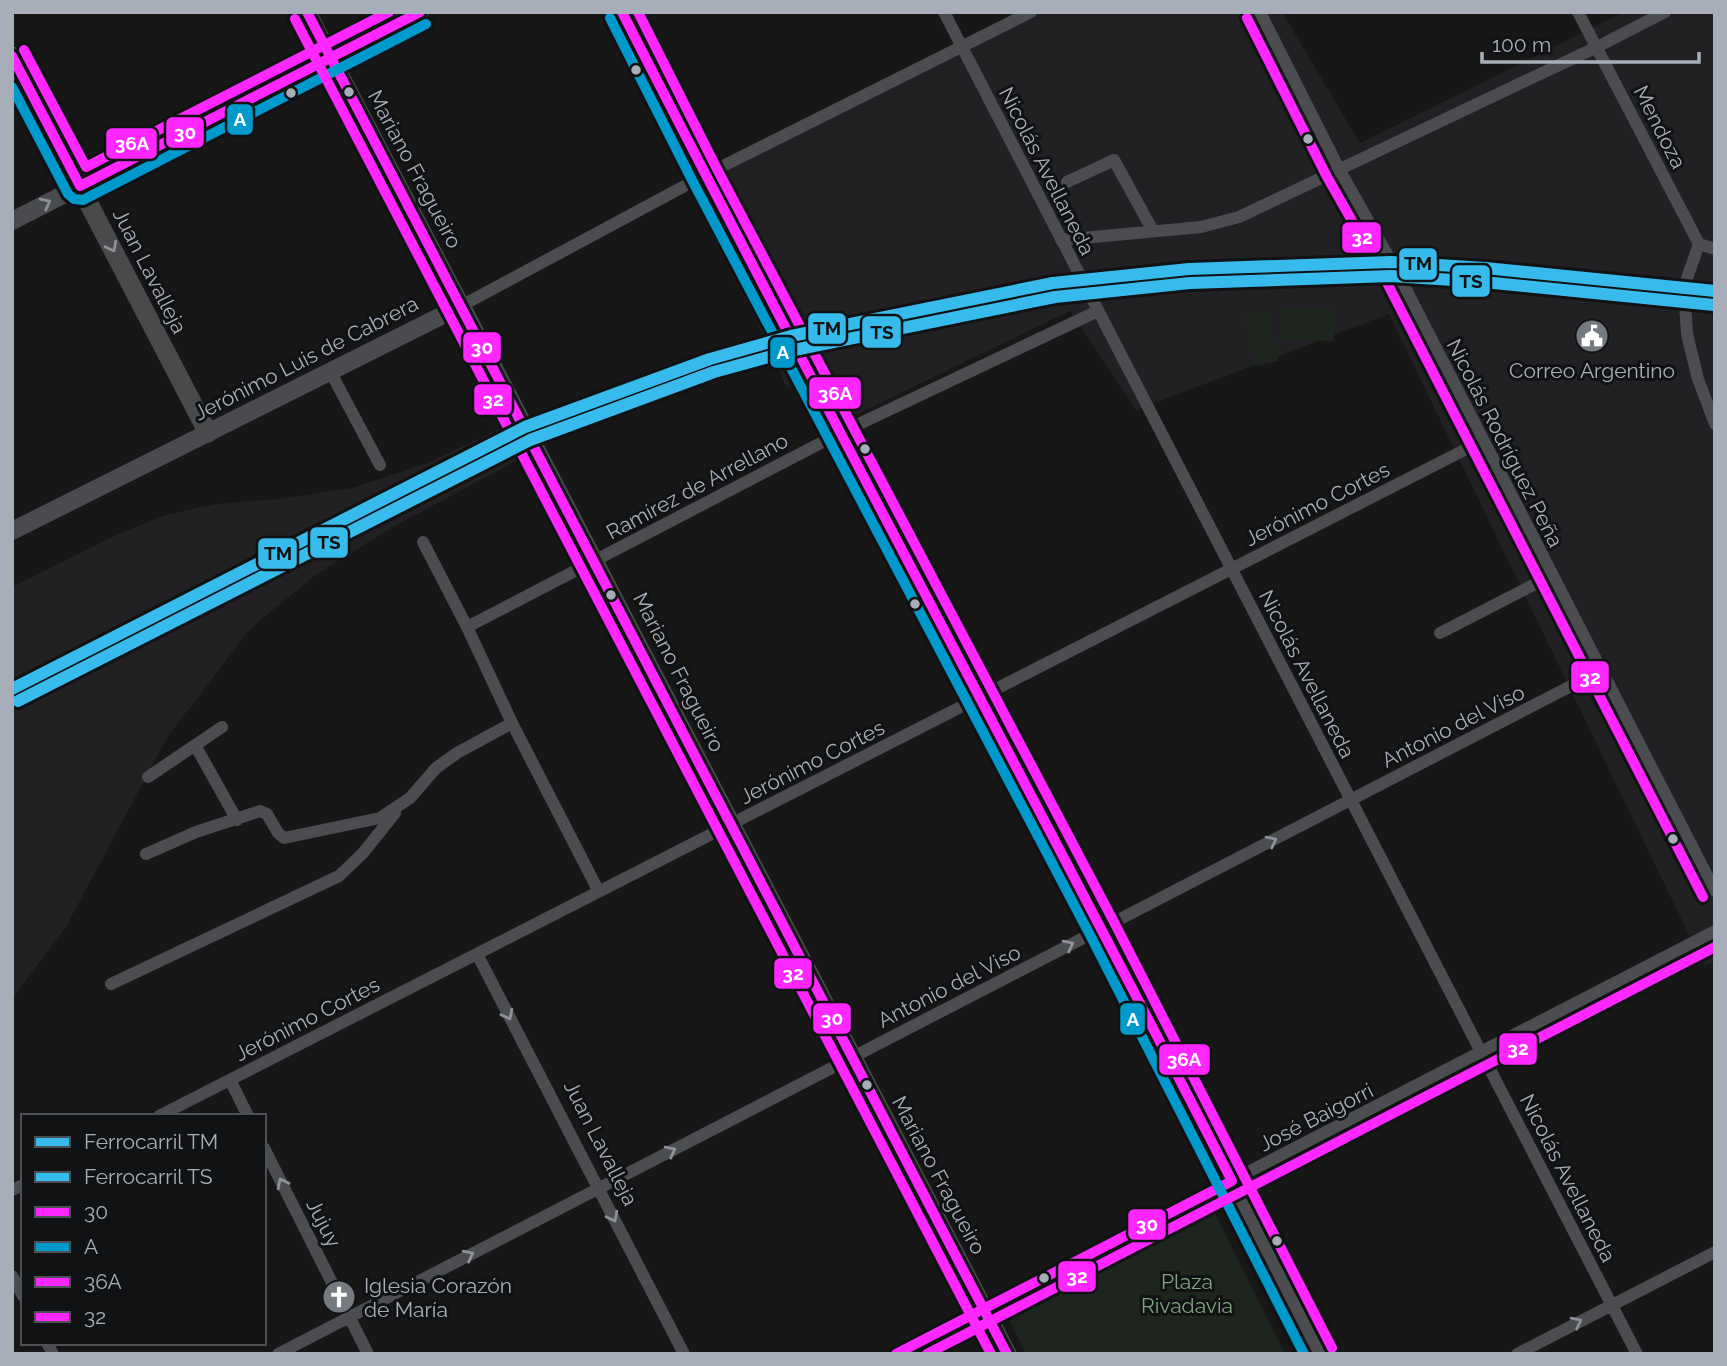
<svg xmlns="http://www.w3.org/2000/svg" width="1727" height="1366" viewBox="0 0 1727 1366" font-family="Raleway,sans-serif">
<rect width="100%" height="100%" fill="#171717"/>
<path fill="#212124" d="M1022 12H1282L1360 143 1624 12H1715V961L1704 966 1389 314 1136 410 1070 311 855 415 785 384 754 316 686 185Z
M512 423 527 455 393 527 317 574 251 628 168 736 67 925 12 999V587L116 535 162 516 216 504 279 499 352 488 428 463Z"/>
<path fill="#1d251e" d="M1281 308 1335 309 1334 341 1280 340Z
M1268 311 1279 361 1255 366 1244 316Z
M1214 1211 1285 1354H1026L1007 1315Z"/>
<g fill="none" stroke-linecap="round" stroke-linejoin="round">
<path stroke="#4b4d50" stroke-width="12" d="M944 12 1637 1354
M1260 12 1339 169 1396 270 1715 891
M1578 12 1699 244 1715 249
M1067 182 1114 160 1153 231
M1061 240 1201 227 1239 217 1597 47 1665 12
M1699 244 1684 287 1687 334 1698 379 1715 424
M461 306 705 175 1031 12
M330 371 380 465
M423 542 467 627 512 723 598 890
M467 627 842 432 1098 311
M1440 633 1551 576
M195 745 237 820
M148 777 222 727
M146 854 196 832 260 811 267 814 278 833 284 838 380 818 410 798 436 768 457 753 512 723
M477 954 684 1354
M111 984 339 876 363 853 395 813
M230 1080 248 1116
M159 1116 1482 441
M264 1148 368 1354
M12 1190 23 1185
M12 1276 23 1296
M47 1343 53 1354
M278 1354 1600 671
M896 1354 1715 931
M1517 1354 1715 1252"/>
<path stroke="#4b4d50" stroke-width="16" d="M622 12 705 175 1102 929 1320 1354"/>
<path stroke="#4a4b4f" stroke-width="18" d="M12 221 420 12
M12 531 461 306 307 12"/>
<path stroke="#494a4c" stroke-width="19" d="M12 56 208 433
M461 306 1007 1354"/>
<path stroke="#4b4d50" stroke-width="4.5" stroke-dasharray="9 7" stroke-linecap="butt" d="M1201 287 1343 284
M12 700 528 432 715 363 794 341 1085 286 1234 275 1396 270 1563 283 1715 299"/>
<defs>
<path id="bus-1" d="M307 12 1007 1354
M622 12C822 404 1031 790 1232 1181L896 1354
M12 56 80 186 420 12"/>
<path id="bus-2" d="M610 18 693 182 1090 935 1304 1354
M12 87 68 194 74 199 83 200 426 24"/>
<path id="bus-3" d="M638 12 717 169 1114 922 1332 1348
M24 50 86 167 389 12"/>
<path id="bus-4" d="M1247 18 1326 175 1384 277 1703 897
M295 19 991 1354
M927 1354 1715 947"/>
</defs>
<use href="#bus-1" stroke="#111213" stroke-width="16"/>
<use href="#bus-2" stroke="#111213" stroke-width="16"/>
<use href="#bus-3" stroke="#111213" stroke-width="16"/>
<use href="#bus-4" stroke="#111213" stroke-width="16"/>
<use href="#bus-1" stroke="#fe27ff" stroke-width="10"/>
<use href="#bus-2" stroke="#0099cb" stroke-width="10"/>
<use href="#bus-3" stroke="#fe27ff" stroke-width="10"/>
<use href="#bus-4" stroke="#fe27ff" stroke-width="10"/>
<defs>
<path id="rail-1" d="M12 689 525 427 710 359 791 336 1053 283 1189 269 1391 262 1485 268 1715 291"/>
<path id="rail-2" d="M18 701 530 440 714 372 794 350 1055 297 1190 283 1391 276 1484 282 1714 305"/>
</defs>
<use href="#rail-1" stroke="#111213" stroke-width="18"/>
<use href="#rail-2" stroke="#111213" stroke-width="18"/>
<use href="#rail-1" stroke="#37bbed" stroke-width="12"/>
<use href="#rail-2" stroke="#37bbed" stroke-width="12"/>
</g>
<defs><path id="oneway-chevron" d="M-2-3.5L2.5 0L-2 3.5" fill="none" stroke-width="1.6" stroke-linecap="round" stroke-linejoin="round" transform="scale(1.75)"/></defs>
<use stroke="#8c9099" href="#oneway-chevron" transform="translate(46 203) rotate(-27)"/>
<use stroke="#8c9098" href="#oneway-chevron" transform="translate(112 247) rotate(63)"/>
<g stroke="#8c919a">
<use href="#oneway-chevron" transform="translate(1272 841) rotate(-27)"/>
<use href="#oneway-chevron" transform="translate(1069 945) rotate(-27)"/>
<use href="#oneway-chevron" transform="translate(508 1015) rotate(63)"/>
<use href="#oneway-chevron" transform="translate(671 1151) rotate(-27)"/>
<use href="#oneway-chevron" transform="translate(282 1183) rotate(-117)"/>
<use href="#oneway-chevron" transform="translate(613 1217) rotate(63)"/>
<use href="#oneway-chevron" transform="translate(469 1255) rotate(-27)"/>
<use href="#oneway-chevron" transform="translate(1577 1322) rotate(-27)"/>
</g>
<defs>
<symbol id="civic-disc" viewBox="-11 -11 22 22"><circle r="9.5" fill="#757980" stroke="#111213"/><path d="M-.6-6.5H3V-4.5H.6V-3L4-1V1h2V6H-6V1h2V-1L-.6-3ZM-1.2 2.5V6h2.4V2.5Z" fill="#fff"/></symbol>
<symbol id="church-disc" viewBox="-11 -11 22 22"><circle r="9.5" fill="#757980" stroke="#111213"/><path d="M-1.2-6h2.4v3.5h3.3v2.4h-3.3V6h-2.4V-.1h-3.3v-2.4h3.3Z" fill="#fff"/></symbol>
</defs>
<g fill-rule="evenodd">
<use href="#civic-disc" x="1573" y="317" width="38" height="38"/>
<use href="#church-disc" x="320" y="1278" width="38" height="38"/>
</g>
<g fill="#a8aeb9" stroke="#111213" stroke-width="2.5">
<circle cx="636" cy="70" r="6"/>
<circle cx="349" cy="92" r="6"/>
<circle cx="291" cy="93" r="6"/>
<circle cx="1308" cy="139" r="6"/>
<circle cx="865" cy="449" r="6"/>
<circle cx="611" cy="595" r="6"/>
<circle cx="915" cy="604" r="6"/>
<circle cx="1673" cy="839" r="6"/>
<circle cx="867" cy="1085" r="6"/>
<circle cx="1277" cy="1241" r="6"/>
<circle cx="1044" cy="1278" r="6"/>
</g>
<g text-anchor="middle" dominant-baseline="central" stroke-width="6" stroke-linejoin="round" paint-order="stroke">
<g font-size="21" fill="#a8aeb9" stroke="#111213">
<text transform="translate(1660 127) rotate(63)">Mendoza</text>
<text transform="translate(415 169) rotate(62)">Mariano Fragueiro</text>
<text transform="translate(1047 171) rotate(63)">Nicolás Avellaneda</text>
<text transform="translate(150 271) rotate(63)">Juan Lavalleja</text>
<text transform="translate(306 358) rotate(-27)">Jerónimo Luis de Cabrera</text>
<text transform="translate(1505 443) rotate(63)">Nicolás Rodríguez Peña</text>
<text transform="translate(697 486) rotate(-28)">Ramírez de Arrellano</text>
<text transform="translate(1317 504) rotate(-27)">Jerónimo Cortes</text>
<text transform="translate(679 672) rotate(63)">Mariano Fragueiro</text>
<text transform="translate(1307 674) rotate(63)">Nicolás Avellaneda</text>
<text transform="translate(1453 726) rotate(-27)">Antonio del Viso</text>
<text transform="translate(812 762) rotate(-27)">Jerónimo Cortes</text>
<text transform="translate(949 986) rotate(-27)">Antonio del Viso</text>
<text transform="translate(307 1019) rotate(-27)">Jerónimo Cortes</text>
<text transform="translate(1316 1117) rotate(-27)">José Baigorri</text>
<text transform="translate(601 1143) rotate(63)">Juan Lavalleja</text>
<text transform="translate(939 1175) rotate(62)">Mariano Fragueiro</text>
<text transform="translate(1568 1178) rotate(63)">Nicolás Avellaneda</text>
<text transform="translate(324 1223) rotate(63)">Jujuy</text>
</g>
<g font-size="21" fill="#a8aeb9" stroke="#111213">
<text x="1592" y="370">Correo Argentino</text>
<text x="364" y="1285" text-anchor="start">Iglesia Corazón<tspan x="364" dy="24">de María</tspan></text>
</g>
<g font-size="21" fill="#7fa47f" stroke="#111213">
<text x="1187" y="1281">Plaza<tspan x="1187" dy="24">Rivadavia</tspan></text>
</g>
</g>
<g stroke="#111213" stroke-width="2.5">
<rect x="226" y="103" width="28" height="33" rx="7" fill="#0099cb"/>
<rect x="165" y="116" width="40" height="33" rx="7" fill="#fe27ff"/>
<rect x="105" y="127" width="53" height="33" rx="7" fill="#fe27ff"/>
<rect x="1341" y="221" width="41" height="33" rx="7" fill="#fe27ff"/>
<rect x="1398" y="247" width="40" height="34" rx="7" fill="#37bbed"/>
<rect x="1451" y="264" width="40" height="34" rx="7" fill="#37bbed"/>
<rect x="807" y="312" width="40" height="33" rx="7" fill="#37bbed"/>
<rect x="861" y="315" width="41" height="34" rx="7" fill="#37bbed"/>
<rect x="462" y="331" width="40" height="33" rx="7" fill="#fe27ff"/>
<rect x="769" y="336" width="27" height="33" rx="7" fill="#0099cb"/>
<rect x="808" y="376" width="54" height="34" rx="7" fill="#fe27ff"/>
<rect x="473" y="383" width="40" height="33" rx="7" fill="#fe27ff"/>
<rect x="309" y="526" width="40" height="33" rx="7" fill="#37bbed"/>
<rect x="257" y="537" width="41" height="33" rx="7" fill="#37bbed"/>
<rect x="1570" y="660" width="40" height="34" rx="7" fill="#fe27ff"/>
<rect x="773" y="957" width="40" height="33" rx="7" fill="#fe27ff"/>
<rect x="812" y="1002" width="40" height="33" rx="7" fill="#fe27ff"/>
<rect x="1119" y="1002" width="27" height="34" rx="7" fill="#0099cb"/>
<rect x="1498" y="1032" width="40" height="34" rx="7" fill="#fe27ff"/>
<rect x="1158" y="1043" width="53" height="33" rx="7" fill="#fe27ff"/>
<rect x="1127" y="1208" width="40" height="33" rx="7" fill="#fe27ff"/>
<rect x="1057" y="1260" width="40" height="33" rx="7" fill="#fe27ff"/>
</g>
<g font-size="19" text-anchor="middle" font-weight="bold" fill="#fff">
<text x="240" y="126">A</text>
<text x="185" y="139">30</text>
<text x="132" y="150">36A</text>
<text x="1362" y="244">32</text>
<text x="482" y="354">30</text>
<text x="783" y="359">A</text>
<text x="835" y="400">36A</text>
<text x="493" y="406">32</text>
<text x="1590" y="684">32</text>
<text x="793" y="980">32</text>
<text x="832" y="1025">30</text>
<text x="1133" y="1026">A</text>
<text x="1518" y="1055">32</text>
<text x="1184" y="1066">36A</text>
<text x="1147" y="1231">30</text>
<text x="1077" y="1283">32</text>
</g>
<g font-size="19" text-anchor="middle" font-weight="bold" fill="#111">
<text x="1418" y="270">TM</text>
<text x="1471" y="288">TS</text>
<text x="827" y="335">TM</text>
<text x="882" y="339">TS</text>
<text x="329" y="549">TS</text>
<text x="278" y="560">TM</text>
</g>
<rect width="1727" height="1366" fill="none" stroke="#a8aeb9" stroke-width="28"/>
<rect x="21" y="1114" width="245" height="231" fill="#111213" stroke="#4d5055" stroke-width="2"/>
<rect x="35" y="1137" width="35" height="10" fill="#37bbed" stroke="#4d5055" stroke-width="2"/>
<text x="84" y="1149" font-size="21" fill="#a8aeb9">Ferrocarril TM</text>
<rect x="35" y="1172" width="35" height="10" fill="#37bbed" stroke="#4d5055" stroke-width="2"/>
<text x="84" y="1184" font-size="21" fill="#a8aeb9">Ferrocarril TS</text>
<rect x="35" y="1207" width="35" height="10" fill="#fe27ff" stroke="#4d5055" stroke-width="2"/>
<text x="84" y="1219" font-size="21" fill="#a8aeb9">30</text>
<rect x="35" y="1242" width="35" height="10" fill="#0099cb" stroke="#4d5055" stroke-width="2"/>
<text x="84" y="1254" font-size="21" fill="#a8aeb9">A</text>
<rect x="35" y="1277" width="35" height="10" fill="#fe27ff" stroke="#4d5055" stroke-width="2"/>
<text x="84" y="1289" font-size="21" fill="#a8aeb9">36A</text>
<rect x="35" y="1312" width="35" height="10" fill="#fe27ff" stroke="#4d5055" stroke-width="2"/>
<text x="84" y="1324" font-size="21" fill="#a8aeb9">32</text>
<path d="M1482 52v10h217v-10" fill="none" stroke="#a8aeb9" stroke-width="3.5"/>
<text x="1492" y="52" font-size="21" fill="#a8aeb9" stroke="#111213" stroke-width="5" paint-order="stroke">100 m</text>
</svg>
